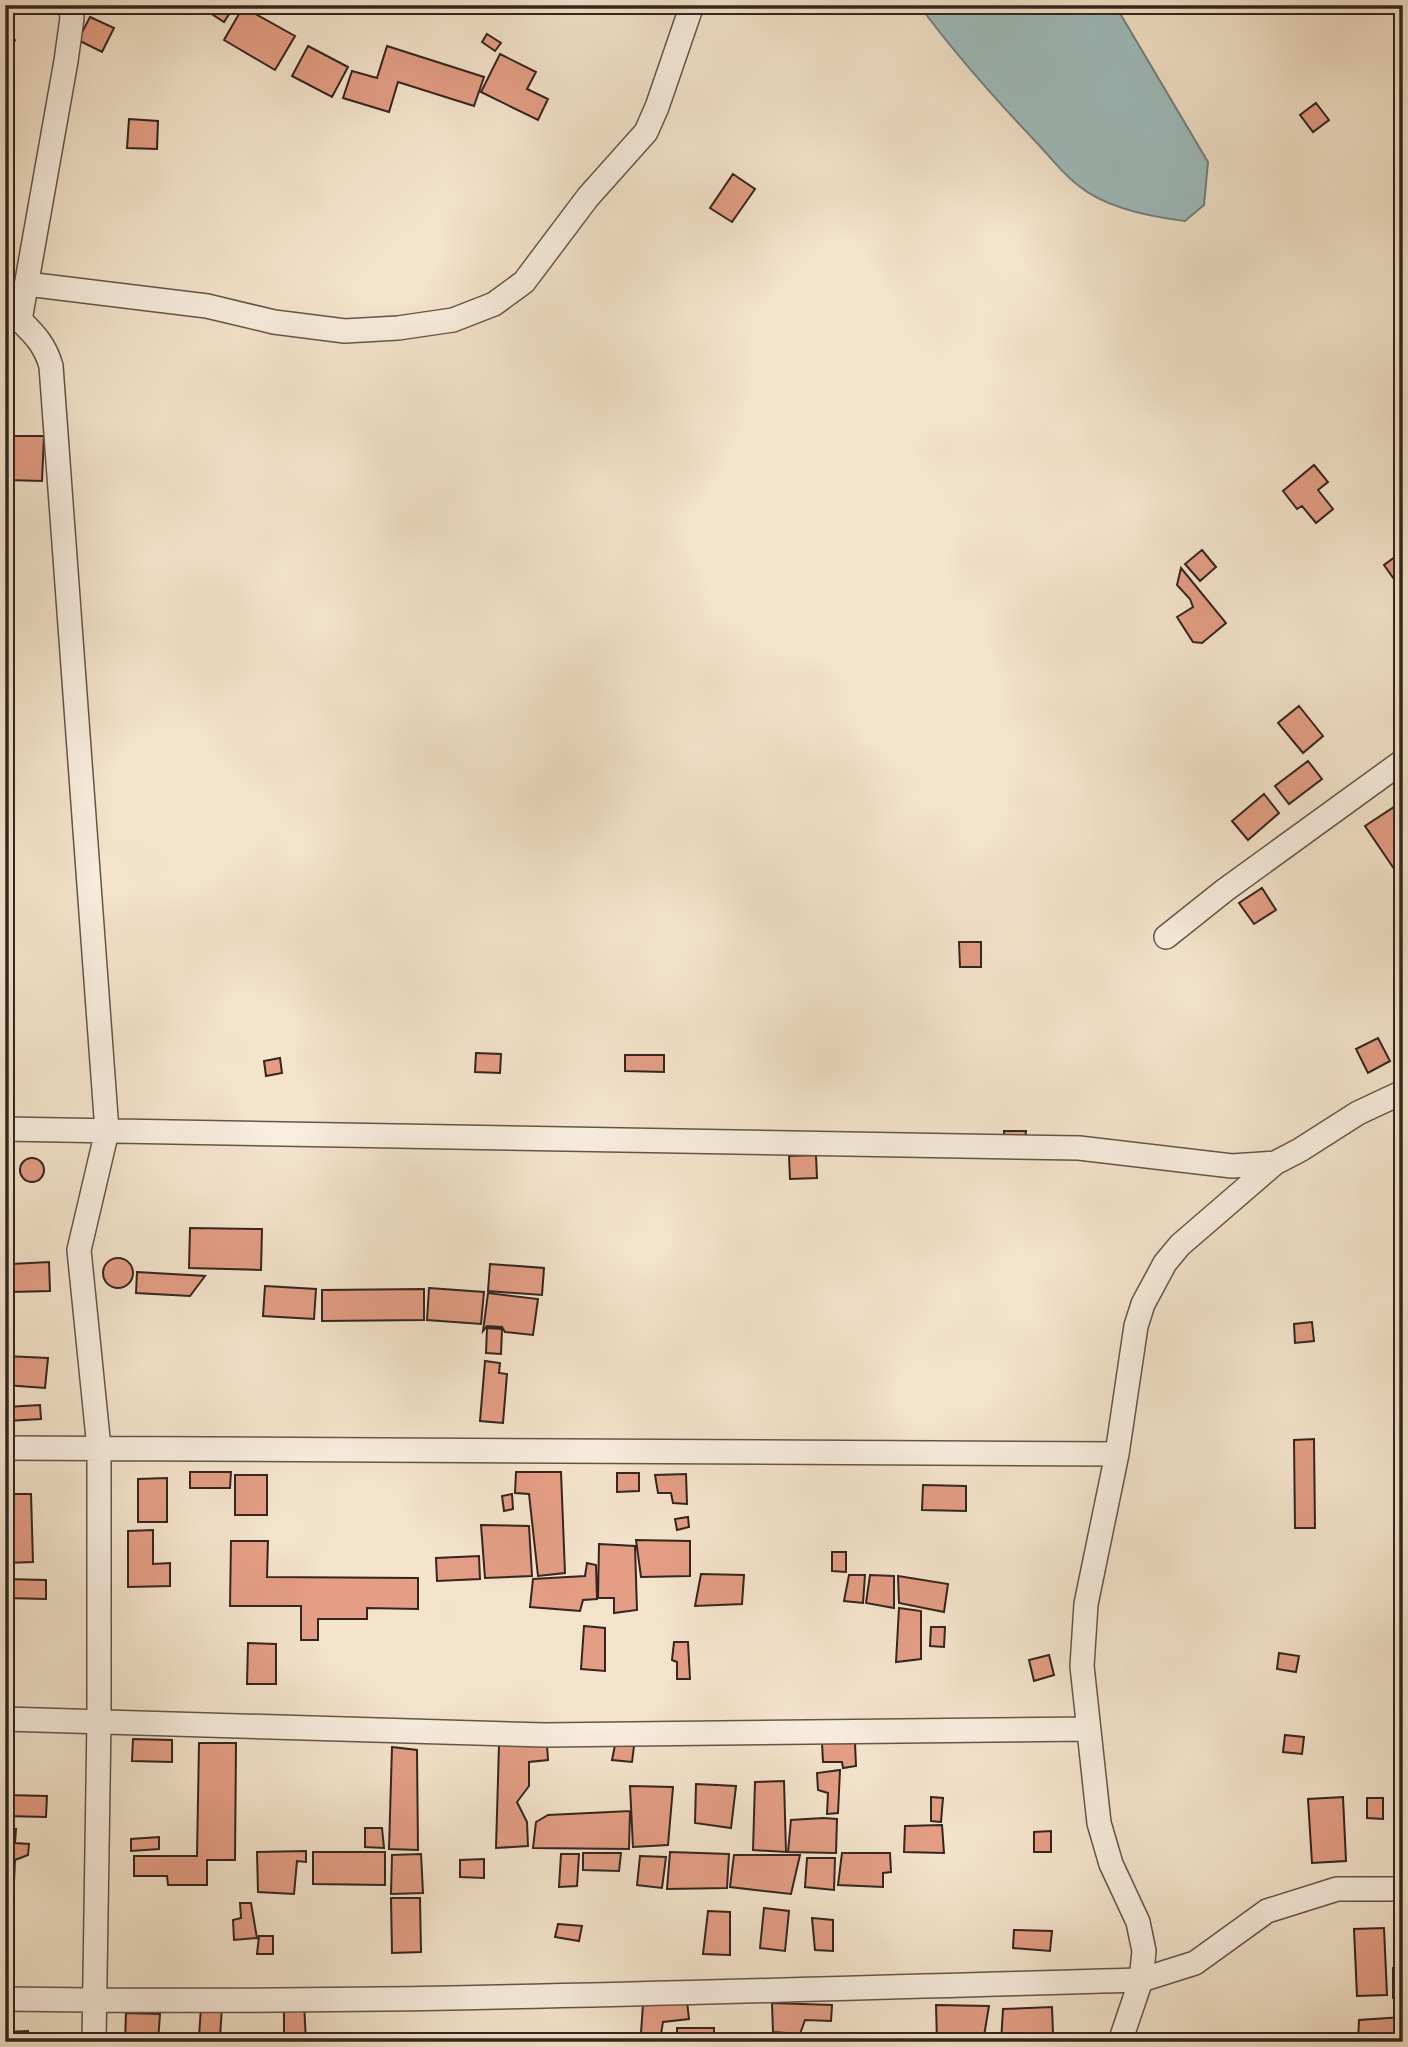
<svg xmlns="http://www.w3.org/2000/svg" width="1408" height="2047" viewBox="0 0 1408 2047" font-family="Vollkorn,serif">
<rect width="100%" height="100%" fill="#f4e4cc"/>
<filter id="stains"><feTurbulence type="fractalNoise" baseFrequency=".00286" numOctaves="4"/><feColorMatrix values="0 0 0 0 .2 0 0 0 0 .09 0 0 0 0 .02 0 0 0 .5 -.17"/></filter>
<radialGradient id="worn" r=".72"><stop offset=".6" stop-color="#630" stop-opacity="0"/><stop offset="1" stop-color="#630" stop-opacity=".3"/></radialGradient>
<path fill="#9ebdbe" stroke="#74807e" stroke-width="2" d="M919 5H1115L1208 162 1204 205 1185 221C1152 217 1106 208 1079 186 1064 175 1051 158 1038 144 996 100 955 54 919 5Z"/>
<path fill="#e49e85" stroke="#34251f" stroke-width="2" d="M198 5H235L224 22Z
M243 7 295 36 275 70 224 40Z
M90 17 114 28 102 52 78 40Z
M5 34 15 40 5 58Z
M487 34 501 43 495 51 482 42Z
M308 46 348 67 332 97 292 76Z
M387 46 484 77 474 106 398 82 389 112 343 98 352 71 377 78Z
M500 54 536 72 527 89 548 99 538 120 481 92Z
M1316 103 1329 120 1313 132 1300 115Z
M129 119 158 121 157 149 127 148Z
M733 174 755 189 732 222 710 208Z
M8 436H44L42 481 7 480Z
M1314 465 1328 482 1318 490 1333 509 1316 523 1302 506 1297 509 1283 491Z
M1202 550 1216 567 1200 581 1185 564Z
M1403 551V588L1401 589 1384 565Z
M1181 568 1226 623 1202 643 1193 642 1177 617 1193 607 1190 599 1177 585Z
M1299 706 1323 736 1303 753 1278 723Z
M1308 761 1322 779 1289 804 1275 786Z
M1264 794 1279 813 1248 840 1232 821Z
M1394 807 1403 821V882L1365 826Z
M1262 888 1276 910 1254 924 1239 903Z
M959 942H981V967H960Z
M1378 1038 1390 1061 1368 1073 1356 1049Z
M476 1053 501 1054 500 1073 475 1072Z
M625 1055H664V1072L625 1071Z
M280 1058 282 1073 266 1076 264 1061Z
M1004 1131H1026L1025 1139H1004Z
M816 1155 817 1178 790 1179 789 1156Z
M20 1170a12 12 0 1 1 24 0a12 12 0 1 1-24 0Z
M190 1228 262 1229 261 1270 189 1268Z
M103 1273a15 15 0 1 1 30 0a15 15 0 1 1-30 0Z
M49 1262 50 1291 12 1292 11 1264Z
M490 1264 544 1268 542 1295 488 1291Z
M137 1272 205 1276 190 1296 136 1293Z
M265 1286 316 1289 314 1319 263 1316Z
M429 1288 484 1292 481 1324 427 1320Z
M424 1289V1320L322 1321V1290Z
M488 1293 538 1299 533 1335 505 1332 502 1327 487 1326 483 1331Z
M1312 1322 1314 1341 1295 1343 1294 1324Z
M487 1328 502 1329 501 1354 486 1353Z
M5 1356 48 1358 45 1388 5 1385Z
M485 1361 500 1363 499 1373 507 1374 503 1423 480 1421Z
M40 1405 41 1419 7 1421 6 1407Z
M1314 1439 1315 1528H1295L1294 1440Z
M190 1472H231L230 1488H190Z
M516 1472H561L565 1573 538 1576 529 1494 515 1493Z
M617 1473H639V1491L617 1492Z
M686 1474 687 1504 673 1503 671 1493H658L655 1475Z
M235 1475H267V1515H235Z
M167 1478V1522H138V1479Z
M923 1485 966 1486V1511L922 1510Z
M5 1494H31L33 1562 5 1563Z
M512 1494 513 1509 504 1511 502 1496Z
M688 1517 689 1527 677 1530 675 1519Z
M481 1525 529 1526 532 1576 485 1578Z
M153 1530V1564L170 1563V1586L128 1587V1531Z
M636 1540 690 1541V1576L641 1577Z
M231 1541H268L267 1577 418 1578V1609L367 1608V1619H318V1640H301V1606H230Z
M599 1544 635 1546 637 1610 614 1613V1598H598Z
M832 1552H846V1572L832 1571Z
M479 1556 480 1579 437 1581 436 1558Z
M587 1563 596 1565 597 1599 583 1600 580 1611 530 1607 533 1579 585 1576Z
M701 1574 744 1575 742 1604 695 1606Z
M849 1575H865L863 1603 844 1601Z
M870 1575 894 1576V1608L866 1603Z
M898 1576 948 1584 944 1612 899 1603Z
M5 1579 46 1580V1599L5 1598Z
M899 1608 921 1611V1659L896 1662Z
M584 1626 605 1628V1671L581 1669Z
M931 1627H945L944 1647 930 1646Z
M674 1642H688L690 1679H677V1662L672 1660Z
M248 1643 276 1644V1684H247Z
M1279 1653 1299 1656 1296 1672 1277 1669Z
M1049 1655 1054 1675 1034 1681 1029 1660Z
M1285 1735 1304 1737 1302 1754 1283 1752Z
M133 1739 172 1740V1762L132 1761Z
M199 1743H236L235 1860H207V1885H168L167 1876H134V1856H197Z
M822 1743H855L856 1766 843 1768 842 1762H823Z
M499 1745H547L548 1760 529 1762V1786L517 1802 527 1822 528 1846 496 1848Z
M615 1745 634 1746 632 1762 612 1760Z
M392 1747 417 1750 418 1850 389 1849Z
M840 1770 838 1813 827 1814 828 1793 818 1790 817 1773Z
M784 1781 786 1852 753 1850 755 1782Z
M696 1784 736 1786 731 1828 695 1823Z
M630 1786 673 1787 668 1845 633 1847Z
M5 1795 47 1796 46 1817 5 1816Z
M931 1797 943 1798 941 1822 931 1821Z
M1343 1797 1346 1861 1312 1863 1308 1799Z
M1367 1798H1383V1819L1367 1818Z
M630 1811 629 1849 533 1848 536 1822 548 1815Z
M823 1818 837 1819 836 1853 788 1852 791 1820Z
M942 1825 944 1853 904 1852 905 1826Z
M5 1828 16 1829 15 1843 29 1844 28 1855 15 1860 14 1882 5 1881Z
M365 1828H382L384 1848 365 1847Z
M1051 1831V1852H1034V1832Z
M159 1837V1849L131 1851V1839Z
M306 1851V1862L297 1861 294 1894 258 1892 257 1852Z
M313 1852H385V1885L313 1884Z
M670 1852 729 1854 727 1888 667 1889Z
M583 1853H621L619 1871 583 1870Z
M842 1853H890L891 1872 883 1873V1887L838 1885Z
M421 1854 423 1893 391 1894 392 1855Z
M561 1854H579L577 1886 559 1887Z
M734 1855H800L791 1894 730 1887Z
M640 1856 666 1857 662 1888 637 1885Z
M807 1858H835L834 1890 805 1887Z
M484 1859V1878L460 1877V1860Z
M391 1898H420L421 1952 392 1953Z
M240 1903H251L257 1938 234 1940 233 1920 241 1918Z
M764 1908 789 1911 785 1951 760 1948Z
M708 1911 730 1912V1955L703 1954Z
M812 1918 833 1920V1951L815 1950Z
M558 1924 582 1926 579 1941 555 1937Z
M1384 1928 1387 1995 1357 1996 1354 1929Z
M1014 1930 1052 1931 1050 1951 1013 1948Z
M259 1936H273V1954H257Z
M1393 1968H1403V1998H1393Z
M687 2001 689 2019 663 2022 661 2034 641 2033 643 2004Z
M304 2002 306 2042H284V2003Z
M772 2003 832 2005 831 2021 805 2020 800 2034 773 2032Z
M936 2005 989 2006 983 2042H937Z
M222 2006 220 2037 199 2036 201 2008Z
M1052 2007 1053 2033 1019 2034V2042H1001L1003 2009Z
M126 2013 160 2014 158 2042H125Z
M1403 2017V2042H1358L1359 2020Z
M677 2028H714V2042H677Z
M28 2031V2042H5V2032Z
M246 2034 261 2036 260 2042H245Z"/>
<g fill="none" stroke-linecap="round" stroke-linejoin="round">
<defs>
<path id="street" d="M27 284 207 306 274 322 345 331 398 328 453 320 494 304 524 282 588 197 646 132 657 107 692 5
M5 320H20C35 335 45 345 51 366L107 1131 79 1250 99 1448V1720L94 2042
M20 320 66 61 72 18 70 5
M1166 937 1225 890 1403 761
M5 1129 1079 1148 1232 1166 1275 1163 1300 1150 1358 1113 1403 1092
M5 1448 1117 1454
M5 1719 545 1735 1088 1729
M5 1999C384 2005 763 1990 1141 1980L1195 1963 1267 1911 1337 1889H1403
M1120 2042 1141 1980 1144 1951 1138 1922 1111 1864 1099 1823 1082 1666 1086 1604 1117 1454 1136 1326 1143 1304 1165 1263 1180 1245 1275 1163"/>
</defs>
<use href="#street" stroke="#64554a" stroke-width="26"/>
<use href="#street" stroke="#f8edde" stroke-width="23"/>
</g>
<rect width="1408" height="2047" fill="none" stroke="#f4e4cc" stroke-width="28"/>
<rect x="7" y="7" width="1394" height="2033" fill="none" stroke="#34251f" stroke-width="3.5"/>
<rect x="14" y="14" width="1380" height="2019" fill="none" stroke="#34251f" stroke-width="2"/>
<rect width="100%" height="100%" filter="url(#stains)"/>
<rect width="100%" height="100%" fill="url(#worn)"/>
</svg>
